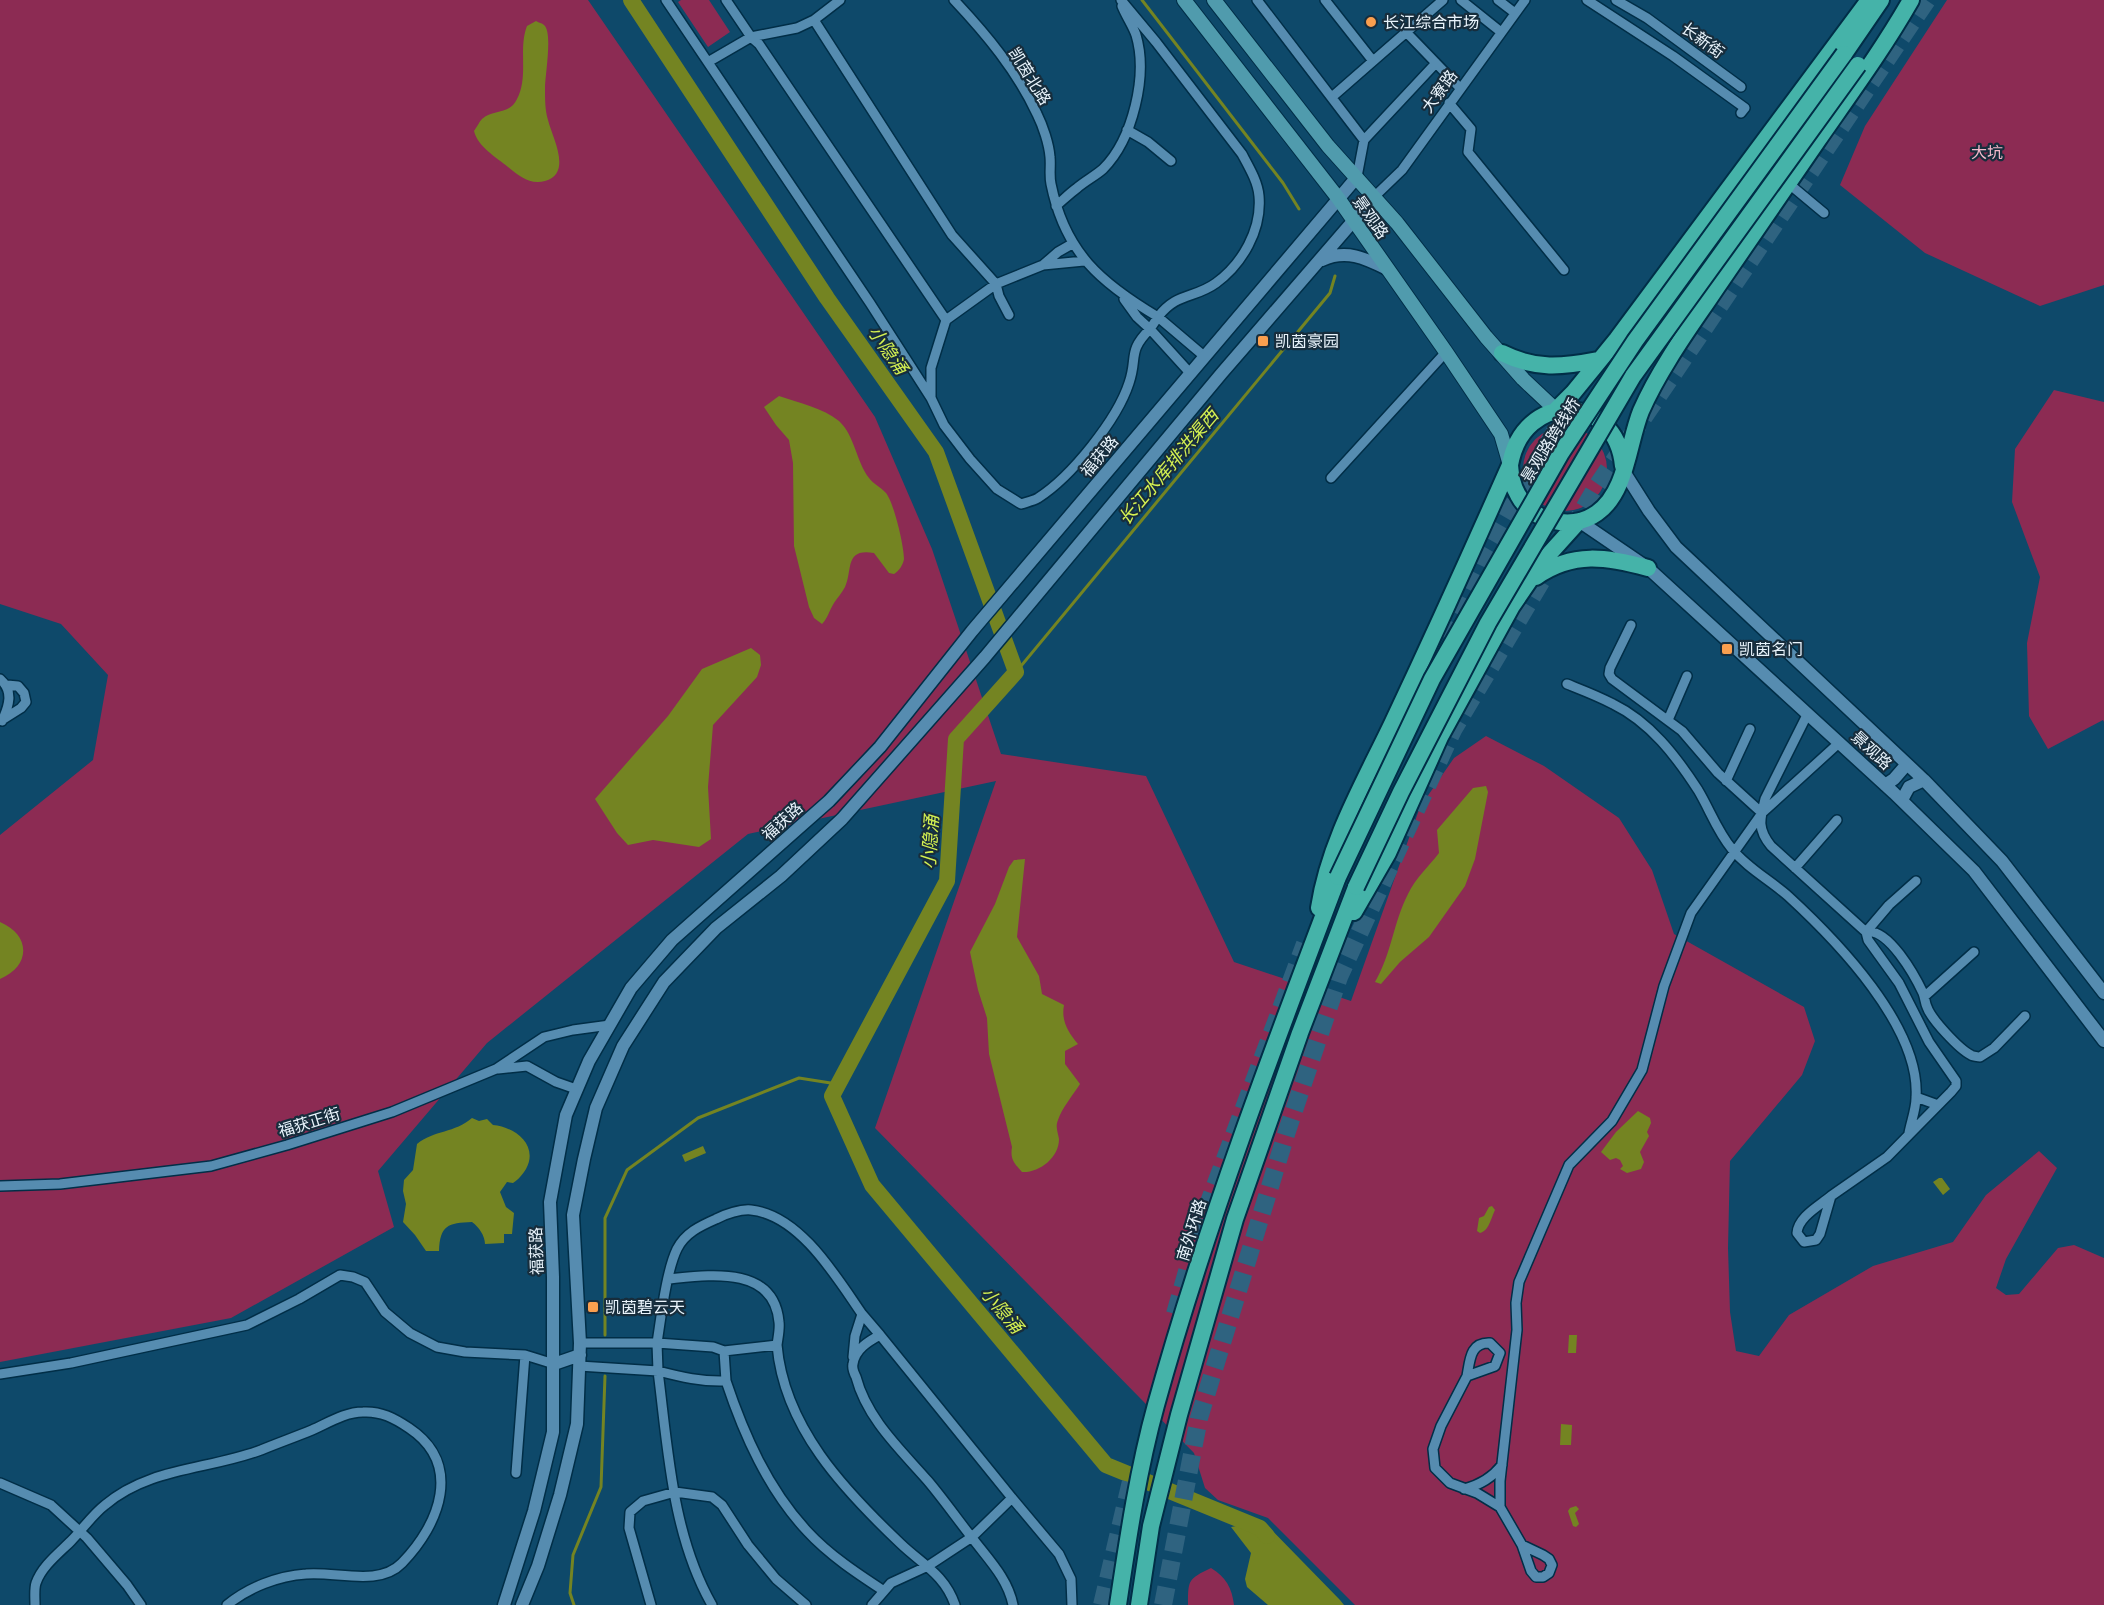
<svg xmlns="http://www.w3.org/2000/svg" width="2104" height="1605" viewBox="0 0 2104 1605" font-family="'PT Sans','Noto Sans SC',sans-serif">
<rect width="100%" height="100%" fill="#0e496a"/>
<path fill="#8c2b53" d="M0 0H588L875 417 932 549 1001 754 1146 776 1234 962 1351 1001 1420 807 1454 758 1486 736 1544 766 1619 818 1652 870 1674 934 1804 1007 1815 1041 1802 1075 1730 1161 1728 1248 1730 1312 1736 1351 1759 1356 1789 1315 1873 1266 1953 1242 1986 1195 2039 1151 2057 1168 2006 1259 1996 1288 2006 1295 2019 1294 2058 1248 2074 1245 2104 1258V1605H1355L1268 1518 1218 1500 1205 1488 1194 1453 875 1128 996 781 748 834 487 1043 378 1171 394 1227 231 1318 0 1362V835L93 760 108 675 61 624 0 604Z
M681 0H709L730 32 708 47 678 2Z
M1947 0H2104V285L2040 306 1925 253 1840 185 1865 126Z
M2054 390 2104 402V722L2103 720 2048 749 2029 716 2027 643 2040 577 2012 502 2015 449Z
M1523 469a42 42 0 1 1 84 0a42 42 0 1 1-84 0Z
M1211 1568C1226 1577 1232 1588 1234 1605H1188C1188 1580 1188 1579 1211 1568Z"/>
<path fill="#748422" d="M536 21C539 23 542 23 544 25 553 32 545 75 545 88 545 99 545 110 548 120 552 137 573 173 545 181 530 185 519 176 508 167 496 157 478 147 474 131 477 127 479 122 482 119 493 109 510 115 517 99 529 76 518 49 527 26Z
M779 396C799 403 823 408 839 421 855 436 856 461 869 478 873 484 881 487 886 493 894 503 904 546 904 559 903 565 899 571 894 574L889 573 874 553C844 548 853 570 845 587 842 593 837 598 834 603 829 611 828 618 822 624L814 618 809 607 794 546 793 463 789 440 776 425 764 407Z
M751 648 760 655 761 665 757 677 713 725 708 787 711 839 699 847 653 840 628 845 617 833 595 799 668 716 702 669Z
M1486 786 1488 792 1475 859 1465 886 1429 937 1400 962 1381 984 1375 982C1392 953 1393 923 1408 894 1415 879 1429 866 1439 853L1437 830 1473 788Z
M1025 859 1017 937 1039 976 1042 994 1064 1005C1061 1021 1068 1032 1078 1044L1065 1051V1064L1080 1084C1073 1095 1062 1108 1058 1120 1055 1127 1058 1132 1059 1139 1059 1158 1039 1173 1022 1172 1014 1163 1010 1159 1012 1147L989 1054 987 1018 978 990 970 952 995 904 1009 867 1014 860Z
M0 922C31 935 31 966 0 979Z
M1638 1111 1650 1118 1651 1123 1647 1132 1649 1136 1640 1152 1644 1162 1641 1169 1627 1173 1620 1169 1623 1166 1620 1160 1616 1158 1610 1160 1601 1152 1616 1132Z
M472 1118 479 1121 487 1119 493 1125C515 1127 539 1145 526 1169 522 1175 519 1179 513 1183L507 1182 500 1192 506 1207 514 1213 512 1234H504V1243L485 1244C485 1236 479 1227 472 1222 448 1223 440 1225 439 1251H426L415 1235 403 1222 406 1204 403 1191 404 1180 413 1170 417 1144C434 1130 455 1133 472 1118Z
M703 1146 706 1153 685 1162 682 1155Z
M1939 1178H1942L1950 1189 1943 1195 1933 1182Z
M1492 1206 1495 1210C1491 1218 1489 1231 1480 1233L1477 1231 1479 1218 1484 1216 1489 1207Z
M1569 1335H1577L1576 1353H1568Z
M1561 1424 1572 1425 1571 1445H1560Z
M1576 1506 1579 1509 1575 1513 1579 1524 1576 1527 1573 1526 1568 1511 1570 1508Z
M1263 1521 1340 1600 1344 1605H1268L1247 1587 1245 1579 1251 1553 1231 1527Z"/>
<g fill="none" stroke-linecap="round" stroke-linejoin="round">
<path stroke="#748422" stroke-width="3" d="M1142 0 1283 183 1299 209
M1016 672 1330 293 1335 276
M605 1335V1218L627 1170 698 1118 799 1078 837 1084
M574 1605 570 1593 573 1555 601 1487 605 1376"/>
<path stroke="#748422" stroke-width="16" d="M631 0 827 298 936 452 1016 672 956 739 947 881 832 1096 872 1185 1106 1465 1260 1528 1267 1536"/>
<path stroke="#2f6380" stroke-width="18" stroke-dasharray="18 9" stroke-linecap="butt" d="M1571 531 1597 486 1927 0
M1420 686 1483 558 1574 398
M1347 841 1363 803 1407 714
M1175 1314 1199 1229 1305 944
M1102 1605 1132 1477
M1163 1605 1199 1418 1287 1131 1339 977 1453 730 1551 565"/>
<defs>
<path id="minor" d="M666 0 870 303 931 398
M726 0 751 37 759 44 946 320
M954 0C986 34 1017 71 1037 114 1043 126 1049 144 1050 157 1051 166 1049 175 1051 184 1065 253 1101 283 1158 317 1177 292 1194 299 1216 283 1242 264 1262 230 1259 196 1258 182 1249 167 1242 154L1156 42 1121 0
M1257 0 1364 140 1357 177
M1325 0 1373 61
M1461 0 1501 32
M1498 0 1515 13
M1587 0 1673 56 1745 108 1741 113
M1616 0 1647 18 1741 87
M814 20 840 0
M1406 32 1460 88
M708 62 751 37 797 28 814 20 952 235 996 284 999 296 1009 315
M1332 97 1443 0
M1449 103 1471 129 1468 152 1564 270
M1127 130 1148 142 1171 161
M1364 140 1436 63
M1788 183 1824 213
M1374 197 1402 170 1525 0
M1056 206C1063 200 1070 193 1077 188 1085 181 1095 176 1103 169 1133 139 1148 75 1136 35 1133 26 1126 16 1122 6
M1084 261 1043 265 996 284 946 320 931 368V398L944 425 970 459 997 489 1021 504C1027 502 1033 501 1038 498 1071 477 1117 420 1129 383 1138 357 1127 352 1150 329L1137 317 1124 299
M1043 265 1058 252 1072 244
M1190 373 1150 329 1158 317 1204 356
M1331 478 1446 352
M1631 625 1610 668 1609 674 1612 679 1682 731 1718 773 1762 813
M0 679C14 691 9 706 2 721
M1567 684C1582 690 1598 696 1613 704 1650 722 1676 756 1698 790 1710 810 1717 831 1732 849 1747 868 1770 880 1788 896 1836 940 1921 1027 1916 1098 1916 1109 1911 1122 1909 1133
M1808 713 1765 799C1760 819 1757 829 1771 846L1866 932 1868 940 1899 983 1929 1042 1956 1081V1086L1951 1092 1887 1157 1831 1196
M2 720 21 708 26 702 24 693 18 686 7 685
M1668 720 1687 676
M1726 781 1750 729
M1795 868 1837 820
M1866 932C1888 927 1915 976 1923 993 1925 998 1925 1003 1927 1007 1931 1019 1959 1049 1971 1055 1972 1056 1979 1057 1980 1057L1994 1048 2025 1016
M1866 932 1889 905 1916 881
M1925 996 1974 952
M498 1069 527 1066 556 1082 576 1089
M1916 1097 1938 1105
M0 1186 60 1184 211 1166 287 1145 392 1112 496 1069 544 1037 573 1030 610 1025
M1831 1196 1820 1234 1816 1240 1804 1242 1797 1233C1798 1217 1819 1206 1831 1196Z
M669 1279C709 1275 774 1265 779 1322 780 1329 778 1337 777 1345L724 1351
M580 1343H657C661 1318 666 1272 677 1249 685 1233 700 1226 716 1219 725 1214 741 1209 751 1210 800 1215 837 1278 862 1314
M657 1343 713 1347 724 1351 726 1381C702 1382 681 1377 658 1371Z
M777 1345C784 1427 844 1490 901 1544 922 1564 945 1575 955 1605
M853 1357 855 1336 862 1314 880 1335
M579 1366 658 1371C668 1449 672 1535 712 1605
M0 1374 71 1363 247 1325 299 1299 340 1275 353 1277 365 1282 385 1312 410 1333 437 1347 465 1352 525 1355 554 1364
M1467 1376C1470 1360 1470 1342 1490 1343L1500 1353 1495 1366 1467 1376 1441 1426 1433 1449 1435 1468 1450 1483 1477 1493 1500 1507
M726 1381C744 1435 768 1489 807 1531 829 1555 858 1574 884 1591
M516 1473 525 1355
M0 1483 51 1505 87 1538 127 1585 141 1605
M1464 1489C1480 1485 1492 1478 1502 1465
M1012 1498 880 1335C869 1341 855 1349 853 1364 852 1368 854 1373 856 1377 867 1419 901 1450 928 1481 944 1500 958 1520 973 1539 989 1560 1008 1579 1013 1605
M1522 1545 1543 1555 1549 1559 1552 1565 1549 1573 1543 1577H1536L1531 1571 1522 1545 1500 1507V1481L1517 1330 1516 1303 1519 1282 1569 1165 1612 1121 1642 1070 1664 986 1691 913 1762 813 1840 742
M35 1605C35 1598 34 1589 36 1583 42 1566 59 1553 71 1541 83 1529 92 1515 105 1505 150 1467 208 1470 261 1450 278 1443 295 1437 312 1430 328 1423 345 1412 363 1412 381 1411 394 1418 409 1428 463 1464 440 1524 402 1563 379 1587 336 1571 306 1574 278 1576 249 1587 227 1605
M651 1605 629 1528 630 1512 643 1501 675 1492 712 1497 722 1505 748 1545 776 1579 806 1605
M872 1605 891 1583 928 1566 972 1537 1012 1498 1059 1554 1071 1579 1072 1605"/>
<path id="tertiary" d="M1322 260C1346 249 1365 258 1387 269
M1623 470 1649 511 1676 547 1924 780 2002 861 2104 993
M1579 521 1648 568 1894 793 1974 871 2104 1041
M1885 785 1894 779 1907 764
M1902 800 1909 787 1924 780
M554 1364 580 1355
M504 1605 534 1511 553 1432V1277L550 1202 566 1115 589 1061 631 988 672 940 829 801 880 747 972 631 1357 177
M522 1605 538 1566 560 1495 577 1424 580 1343 573 1215 584 1159 596 1108 623 1046 664 982 716 928 781 876 842 819 985 657 1221 374 1374 197"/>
<path id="secondary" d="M1184 0 1338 198 1446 352 1501 434 1510 465
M1214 0 1328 146 1397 223 1486 337 1523 379 1556 410"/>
<path id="trunk" d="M1844 54 1881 0
M1502 353C1536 370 1562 367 1598 360
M1556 410 1573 393 1617 339 1869 0
M1510 465C1511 476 1512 485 1518 495 1532 522 1572 531 1597 513 1627 492 1628 443 1641 411 1649 393 1659 375 1669 359 1684 334 1701 311 1717 287 1751 238 1784 189 1818 140 1850 94 1883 49 1911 0
M1536 577C1573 551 1607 557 1648 568
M1319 908C1329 842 1365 781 1393 722 1433 637 1472 551 1510 465 1523 390 1616 393 1623 466
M1354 912 1388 853 1440 737 1512 606 1542 562 1579 521
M1118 1605C1128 1538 1138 1470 1156 1405 1206 1225 1272 1051 1338 877
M1139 1605 1151 1526 1179 1415 1235 1219 1300 1033 1356 887"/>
</defs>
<use href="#minor" stroke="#012e47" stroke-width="12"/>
<use href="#tertiary" stroke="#012e47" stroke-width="15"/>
<use href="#secondary" stroke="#012e47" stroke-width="16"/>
<use href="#trunk" stroke="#012e47" stroke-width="20"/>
<use href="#minor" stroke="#568cb0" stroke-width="9"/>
<use href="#tertiary" stroke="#568cb0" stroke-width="12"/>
<use href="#secondary" stroke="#509bad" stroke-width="14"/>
<use href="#trunk" stroke="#45b3a9" stroke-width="16"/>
<defs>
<path id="trunk-bridge" d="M1338 877 1432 679 1561 453 1635 341 1844 54
M1356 887 1401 792 1488 623 1633 376 1858 65"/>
</defs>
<use href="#trunk-bridge" stroke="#012e47" stroke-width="20" stroke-linecap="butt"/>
<use href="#trunk-bridge" stroke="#45b3a9" stroke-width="16"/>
</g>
<g fill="#fa9f4f" stroke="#172d3c" stroke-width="2">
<circle cx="1371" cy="22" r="6"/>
<rect x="1257" y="335" width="12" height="12" rx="3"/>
<rect x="1721" y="643" width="12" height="12" rx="3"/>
<rect x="587" y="1301" width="12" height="12" rx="3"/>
</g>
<g text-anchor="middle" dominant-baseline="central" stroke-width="4.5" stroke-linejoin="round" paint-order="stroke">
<g font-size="16" fill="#e9f4fc" stroke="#172d3c" text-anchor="start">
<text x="1383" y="22">长江综合市场</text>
<text x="1275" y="341">凯茵豪园</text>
<text x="1739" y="649">凯茵名门</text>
<text x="605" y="1307">凯茵碧云天</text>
</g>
<g font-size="16" fill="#e9f4fc" stroke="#172d3c">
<text transform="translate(1703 40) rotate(36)">长新街</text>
<text transform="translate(1030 76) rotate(58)">凯茵北路</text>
<text transform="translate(1439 91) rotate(-54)">大寮路</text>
<text transform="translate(1371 217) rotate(55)">景观路</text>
<text transform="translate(1550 440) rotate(-58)">景观路跨线桥</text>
<text transform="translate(1099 456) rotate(-50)">福获路</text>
<text transform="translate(1872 750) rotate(43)">景观路</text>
<text transform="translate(782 821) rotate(-42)">福获路</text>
<text transform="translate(309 1122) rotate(-17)">福获正街</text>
<text transform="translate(1191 1230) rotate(-73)">南外环路</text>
<text transform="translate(536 1251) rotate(-92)">福获路</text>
</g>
<g font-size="16" fill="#f5b9cb" stroke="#172d3c">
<text x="1987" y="152">大坑</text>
</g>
<g font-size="18" font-style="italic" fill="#d5f152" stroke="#172d3c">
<text transform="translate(888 350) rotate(55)">小隐涌</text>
<text transform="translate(1168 467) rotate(-50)">长江水库排洪渠西</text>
<text transform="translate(930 842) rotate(-86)">小隐涌</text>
<text transform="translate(1002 1310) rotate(50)">小隐涌</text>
</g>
</g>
</svg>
